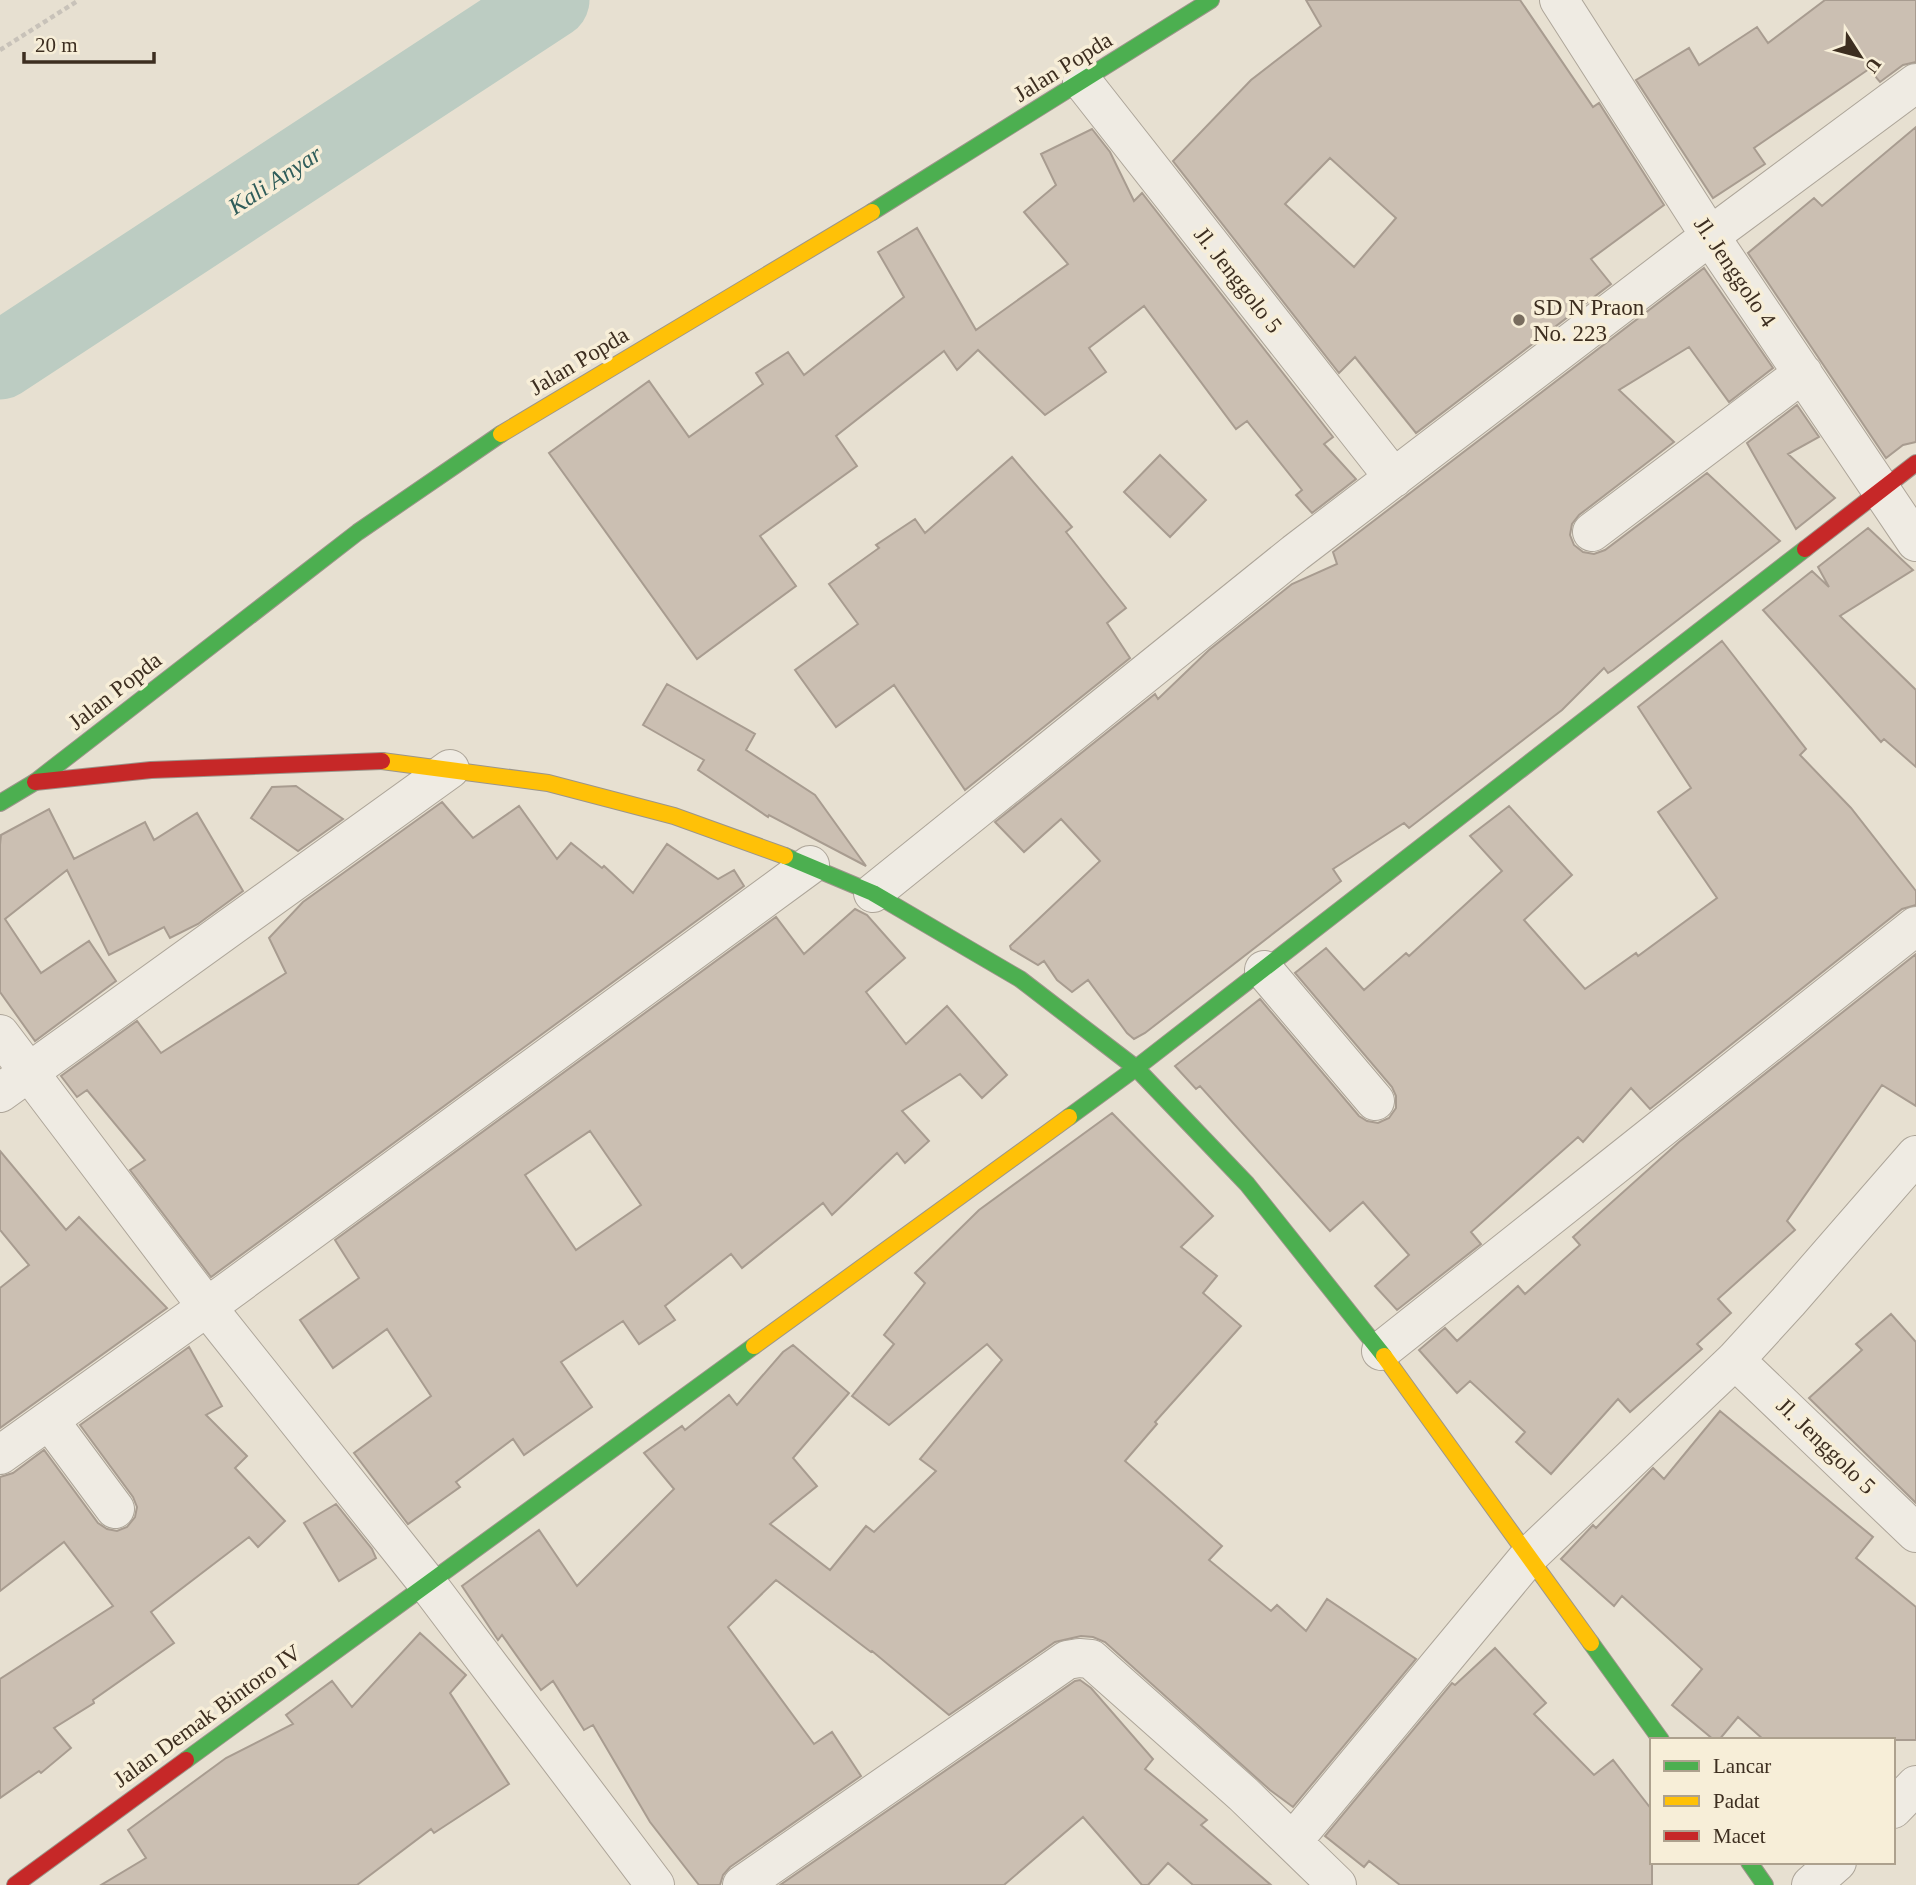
<svg xmlns="http://www.w3.org/2000/svg" width="1916" height="1885" viewBox="0 0 1916 1885" font-family="'Times New Roman',serif">
<rect width="100%" height="100%" fill="#e7e0d1"/>
<g fill="none" stroke-linecap="round" stroke-linejoin="round">
<path stroke="#bcccc2" stroke-width="77" d="M0 361 551 0"/>
</g>
<path fill="#cbbfb2" stroke="#a89c90" stroke-width="2" fill-rule="evenodd" d="M1306 0H1520L1593 107 1599 103 1664 205 1591 259 1611 284 1416 433 1355 357 1339 373 1173 161 1251 80 1321 26ZM1330 158 1396 218 1354 267 1285 204Z
M1825 0H1916V62L1903 65 1880 82 1869 69 1754 148 1765 164 1713 198 1636 80 1689 48 1699 65 1757 27 1768 43Z
M1916 127V442L1903 445 1886 458 1748 253 1814 198 1822 206Z
M1092 129 1110 152 1134 201 1142 193 1333 437 1324 444 1356 479 1312 513 1296 495 1302 490 1247 421 1236 429 1144 306 1089 348 1106 372 1045 415 978 350 957 370 944 351 836 436 857 466 760 536 796 586 697 659 549 453 649 381 689 437 763 384 756 373 788 352 804 375 904 297 878 252 917 228 976 330 1068 264 1024 212 1056 185 1041 154Z
M1704 268 1773 368 1729 402 1689 347 1619 390 1674 442 1579 515 1572 524 1570 535 1574 545 1583 552 1594 554 1605 550 1707 473 1780 541 1613 670 1608 673 1604 668 1562 710 1409 828 1404 823 1333 869 1341 881 1145 1033 1134 1039 1127 1033 1088 980 1072 992 1057 980 1044 961 1038 965 1011 949 1010 946 1100 861 1061 819 1024 852 995 822 1155 694 1158 699 1209 650 1292 584 1337 564 1333 552Z
M1797 405 1819 437 1788 454 1835 498 1796 529 1747 443Z
M1160 455 1206 500 1170 537 1124 492Z
M1012 457 1072 527 1066 532 1126 608 1107 623 1130 658 965 790 894 685 836 727 795 670 858 624 829 584 879 548 876 545 915 519 925 533Z
M1868 528 1913 570 1840 616 1916 690V767L1884 739 1881 742 1763 610 1812 571 1829 587 1818 567Z
M1722 641 1806 749 1800 755 1851 808 1916 891V905L1902 909 1650 1109 1631 1088 1583 1142 1578 1137 1471 1232 1481 1244 1397 1310 1375 1286 1409 1255 1363 1202 1330 1231 1200 1086 1196 1089 1175 1066 1260 999 1359 1116 1367 1121 1378 1123 1389 1118 1396 1108V1096L1392 1087 1295 973 1326 948 1364 990 1406 953 1409 956 1502 871 1470 836 1509 806 1572 875 1524 920 1585 989 1636 953 1638 956 1717 898 1658 812 1691 788 1638 707Z
M667 684 755 734 746 750 815 795 866 866 769 815 768 817 698 770 704 760 643 725Z
M296 786 343 819 298 851 251 818 272 787Z
M442 802 473 838 519 806 557 859 571 843 602 868 604 866 633 893 667 844 718 879 734 870 744 886 211 1277 130 1170 145 1160 87 1090 77 1097 61 1076 137 1021 161 1053 286 973 269 938 303 902Z
M49 809 74 859 145 822 154 840 197 813 243 891 198 924 170 938 164 927 109 955 67 870 5 919 41 973 89 941 116 981 35 1041 0 992V845L1 835Z
M855 909 867 915 905 958 866 992 906 1044 947 1006 1007 1075 982 1098 960 1074 902 1111 929 1141 905 1163 897 1153 832 1215 823 1203 742 1268 731 1254 665 1306 675 1320 639 1344 623 1321 561 1362 592 1407 524 1455 513 1439 456 1482 460 1487 408 1524 354 1453 431 1396 387 1329 333 1368 300 1320 359 1278 335 1240 776 917 804 954ZM590 1131 641 1205 576 1250 525 1175Z
M1916 954V1106L1882 1085 1787 1221 1795 1230 1718 1299 1731 1313 1697 1344 1702 1349 1630 1412 1618 1399 1551 1474 1516 1442 1525 1432 1470 1381 1457 1393 1419 1350 1445 1328 1457 1341 1518 1286 1525 1294 1580 1245 1573 1237 1679 1142Z
M1112 1113 1213 1216 1181 1247 1217 1276 1203 1293 1241 1326 1155 1422 1157 1424 1125 1461 1222 1546 1209 1560 1271 1611 1277 1605 1306 1631 1327 1599 1416 1659 1293 1807 1270 1790 1105 1642 1093 1637 1081 1636 1055 1642 949 1715 872 1651 871 1652 776 1580 728 1627 814 1744 832 1732 861 1776 730 1867 723 1875 720 1885H699L650 1822 593 1725 584 1730 553 1681 541 1690 502 1635 498 1640 462 1586 539 1530 577 1586 674 1489 644 1453 682 1426 685 1430 729 1395 737 1405 783 1352 793 1345 849 1393 793 1458 817 1486 770 1524 830 1570 866 1526 874 1532 936 1471 920 1459 1002 1360 987 1344 889 1425 852 1396 894 1344 884 1335 925 1283 915 1273 979 1210Z
M0 1151 66 1230 79 1217 167 1308 0 1428V1288L29 1265 0 1230Z
M1891 1314 1916 1342V1503L1809 1398 1862 1350 1856 1344Z
M189 1347 222 1406 206 1415 247 1456 235 1468 285 1521 258 1547 249 1537 151 1612 174 1643 93 1700 94 1703 54 1728 71 1748 41 1773 39 1771 0 1798V1679L113 1606 64 1542 0 1591V1477L13 1473 44 1450 98 1523 107 1529 117 1531 127 1527 135 1517 137 1507 133 1497 80 1425Z
M1720 1411 1873 1537 1856 1558 1916 1607V1740H1764L1738 1717 1719 1740H1714L1672 1705 1702 1669 1622 1596 1614 1606 1561 1559 1593 1525 1596 1528 1653 1468 1664 1479Z
M336 1504 372 1549 376 1558 339 1581 304 1523Z
M420 1633 466 1675 450 1693 509 1784 434 1833 431 1829 357 1885H101L146 1858 128 1830 226 1758 293 1724 286 1715 332 1681 352 1707Z
M1495 1648 1546 1703 1534 1714 1594 1775 1613 1760 1652 1810V1885H1400L1369 1861 1364 1867 1325 1836 1452 1683 1455 1685Z
M1080 1680 1091 1688 1153 1759 1145 1769 1207 1820 1201 1825 1271 1885H1193L1168 1863 1148 1885H1142L1083 1817 1004 1885H780L1075 1681Z"/>
<g fill="none" stroke-linecap="round" stroke-linejoin="round">
<defs>
<path id="street" d="M1559 0 1710 236 1916 542
M1082 81 1394 478
M1592 532 1803 373
M873 893 1295 553 1710 236 1916 83
M1264 970 1375 1101
M0 1034 207 1307 427 1583 655 1885
M0 1093 450 769
M1381 1351 1916 926
M1735 1360 1916 1533
M49 1420 115 1509
M0 1455 207 1307 810 865
M1893 1809 1916 1785
M1293 1841 1530 1555 1735 1360 1788 1302 1916 1155
M742 1885 1067 1660 1079 1658 1091 1659 1243 1794 1337 1885
M1811 1885 1837 1862"/>
<path id="fast" d="M872 212 1211 0
M0 803 35 782 358 532 501 434
M785 856 873 893 1020 979 1136 1068 1247 1184 1384 1356
M1069 1117 1136 1068 1805 549
M1591 1643 1661 1740
M186 1760 754 1346
M1749 1862 1765 1885"/>
<path id="slow" d="M501 434 872 212
M382 761 548 783 674 816 785 856
M754 1346 1069 1117
M1384 1356 1591 1643"/>
<path id="jam" d="M1805 549 1916 463
M35 782 151 770 382 761
M15 1885 186 1760"/>
</defs>
<use href="#street" stroke="#ada599" stroke-width="40"/>
<use href="#fast" stroke="#9c958a" stroke-width="18"/>
<use href="#slow" stroke="#9c958a" stroke-width="18"/>
<use href="#jam" stroke="#9c958a" stroke-width="18"/>
<path stroke="#c8c2b9" stroke-width="4.5" stroke-dasharray="5 3.5" stroke-linecap="butt" d="M0 50 79 0"/>
<use href="#street" stroke="#efebe3" stroke-width="38"/>
<use href="#fast" stroke="#4caf50" stroke-width="16"/>
<use href="#slow" stroke="#ffc107" stroke-width="16"/>
<use href="#jam" stroke="#c62828" stroke-width="16"/>
</g>
<circle fill="#786c5e" stroke="#f7eed8" stroke-width="2.5" cx="1519" cy="320" r="7"/>
<g text-anchor="middle" dominant-baseline="central" stroke-width="7" stroke-linejoin="round" paint-order="stroke">
<g font-size="23" fill="#3d2e20" stroke="#f7eed8">
<text transform="translate(1063 67) rotate(-32)">Jalan Popda</text>
<text transform="translate(1735 272) rotate(56)">Jl. Jenggolo 4</text>
<text transform="translate(1238 280) rotate(52)">Jl. Jenggolo 5</text>
<text transform="translate(579 361) rotate(-31)">Jalan Popda</text>
<text transform="translate(115 691) rotate(-38)">Jalan Popda</text>
<text transform="translate(1826 1446) rotate(44)">Jl. Jenggolo 5</text>
<text transform="translate(207 1716) rotate(-36)">Jalan Demak Bintoro IV</text>
</g>
<g font-size="23" fill="#3d2e20" stroke="#f7eed8" text-anchor="start">
<text x="1533" y="307">SD N Praon<tspan x="1533" dy="26">No. 223</tspan></text>
</g>
<g font-size="24" font-style="italic" fill="#2f5d5a" stroke="#f7eed8">
<text transform="translate(275 180) rotate(-33)">Kali Anyar</text>
</g>
</g>
<rect x="1650" y="1738" width="245" height="126" fill="#f7eed8" stroke="#ada18e" stroke-width="2"/>
<rect x="1664" y="1761" width="35" height="10" fill="#4caf50" stroke="#ada18e" stroke-width="2"/>
<text x="1713" y="1773" font-size="21" fill="#3d2e20">Lancar</text>
<rect x="1664" y="1796" width="35" height="10" fill="#ffc107" stroke="#ada18e" stroke-width="2"/>
<text x="1713" y="1808" font-size="21" fill="#3d2e20">Padat</text>
<rect x="1664" y="1831" width="35" height="10" fill="#c62828" stroke="#ada18e" stroke-width="2"/>
<text x="1713" y="1843" font-size="21" fill="#3d2e20">Macet</text>
<g transform="translate(1860 56) rotate(126)" stroke="#f7eed8" stroke-width="5" paint-order="stroke">
<path d="M0-5L12 26L0 18L-12 26Z" fill="#3d2e20"/>
<text y="-10" font-size="19" font-weight="bold" text-anchor="middle" fill="#3d2e20">U</text>
</g>
<path d="M24 52v10h130v-10" fill="none" stroke="#3d2e20" stroke-width="3.5"/>
<text x="35" y="52" font-size="21" fill="#3d2e20" stroke="#f7eed8" stroke-width="5" paint-order="stroke">20 m</text>
</svg>
